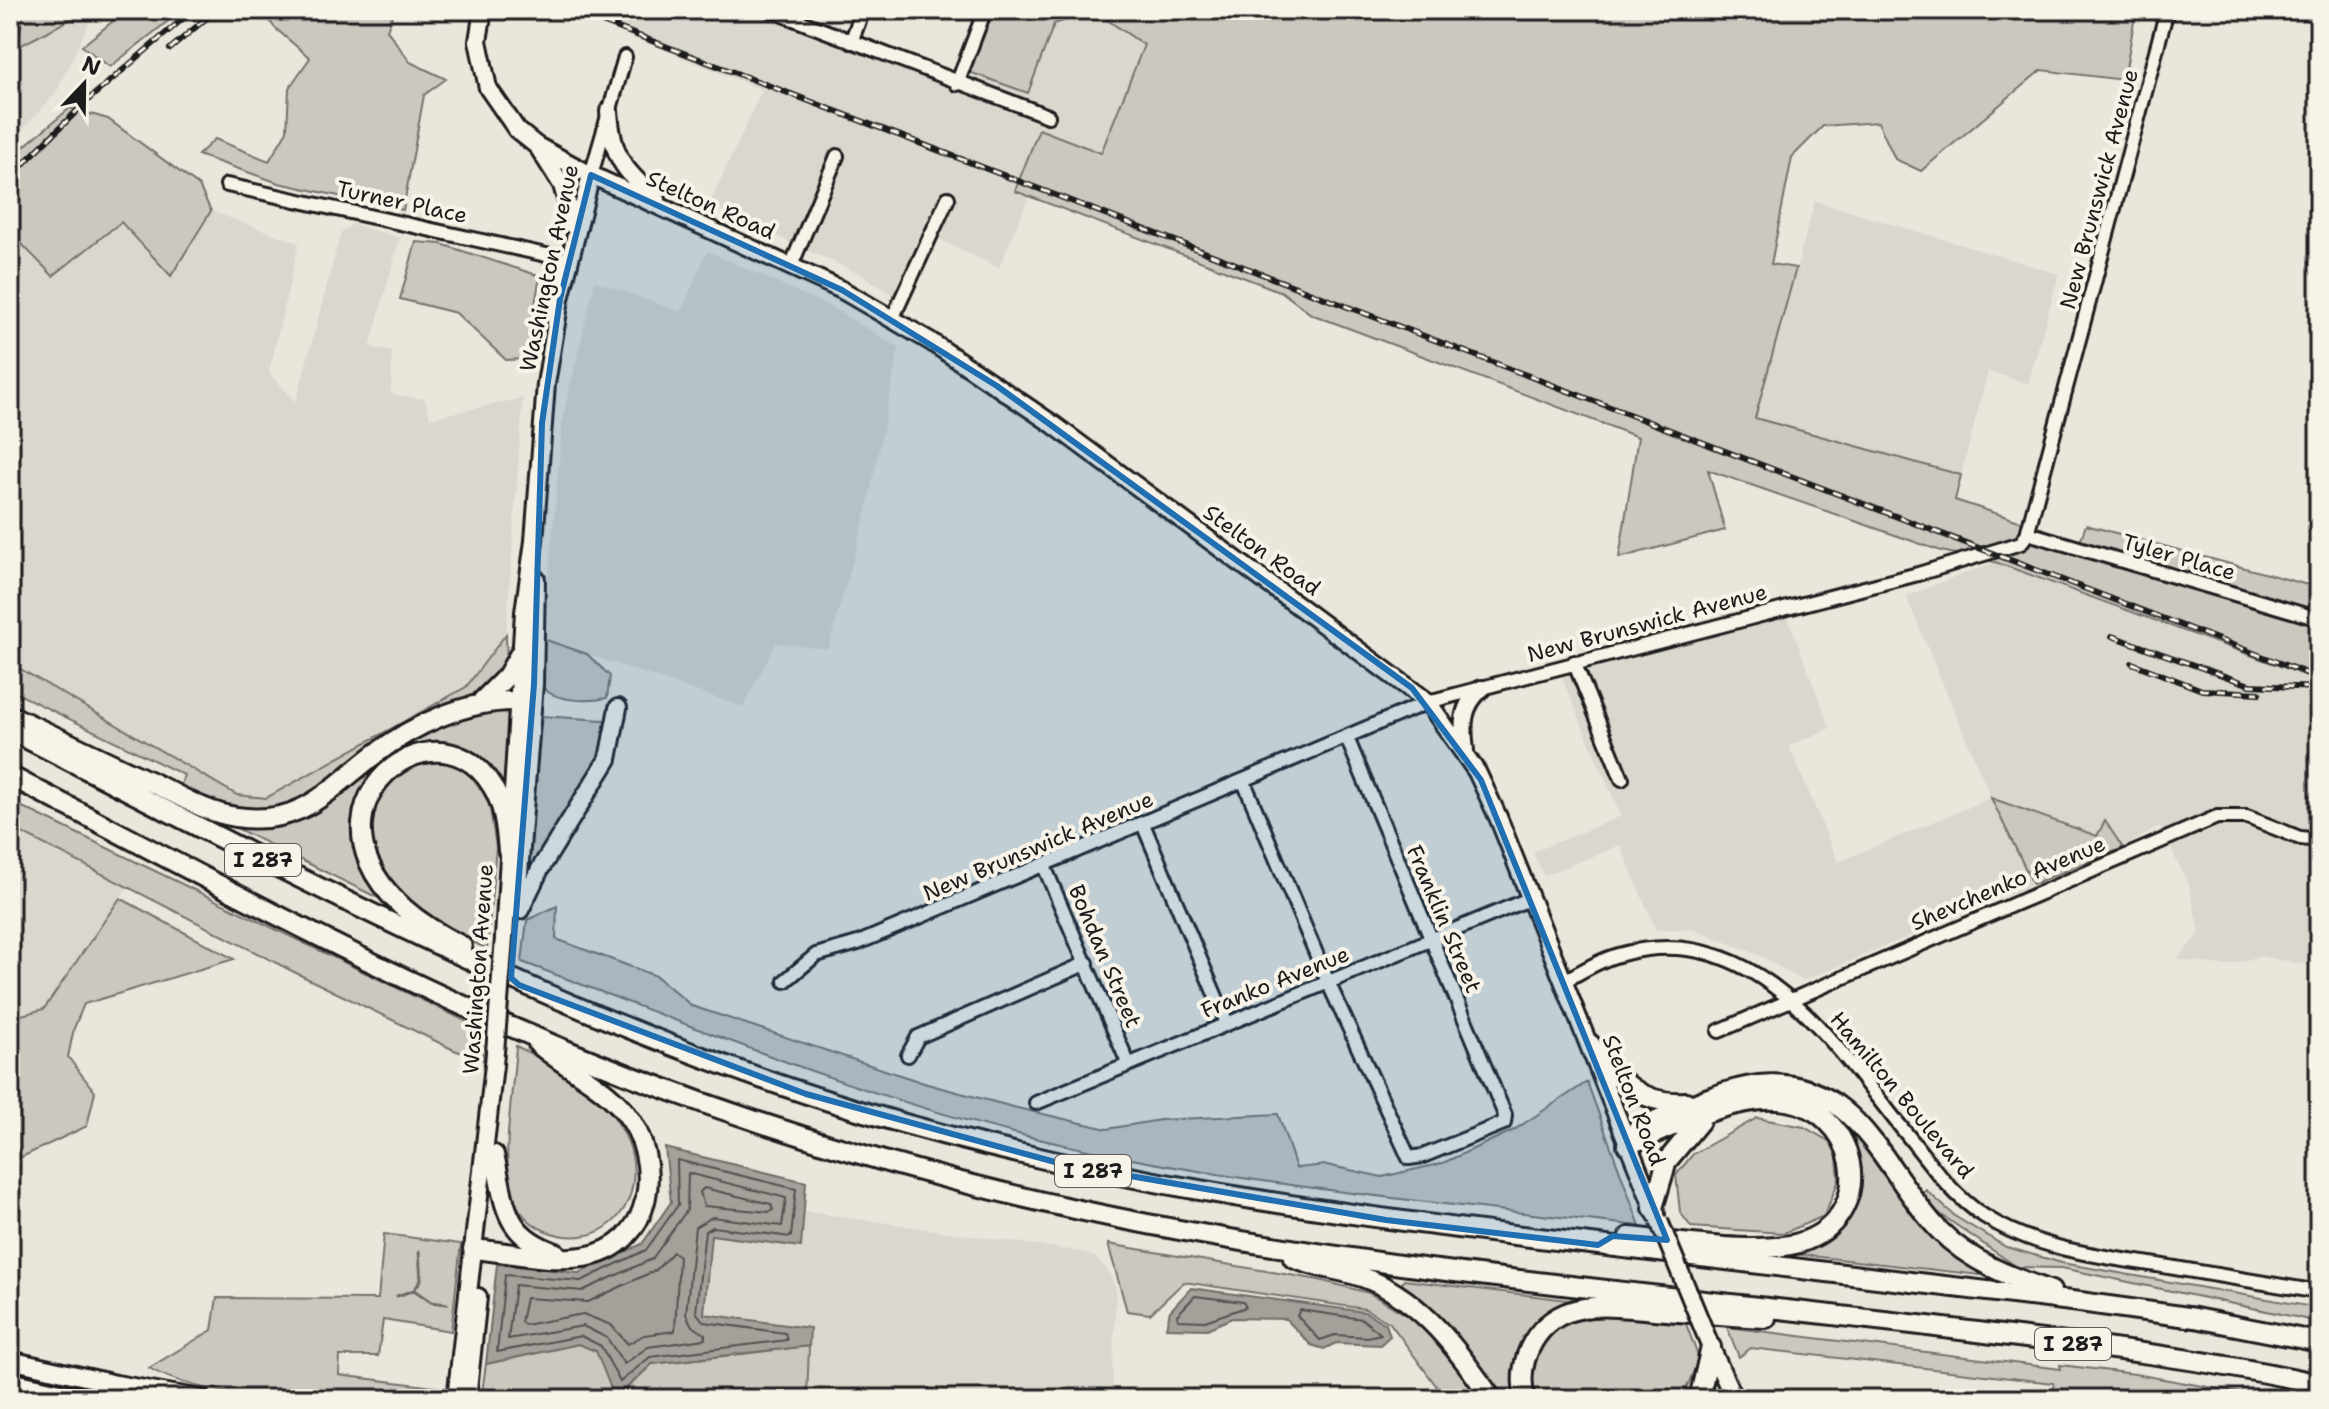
<svg xmlns="http://www.w3.org/2000/svg" width="2329" height="1409" viewBox="0 0 2329 1409" font-family="'Shantell Sans',sans-serif">
<rect width="100%" height="100%" fill="#eae6dc"/>
<filter id="ink" filterUnits="userSpaceOnUse"><feTurbulence type="fractalNoise" baseFrequency=".0125" numOctaves="2"/><feDisplacementMap in="SourceGraphic" scale="16" xChannelSelector="R" yChannelSelector="G"/><feConvolveMatrix kernelMatrix="1 2 1 2 8 2 1 2 1" color-interpolation-filters="sRGB"/></filter>
<g filter="url(#ink)">
<path fill="#dad7ce" d="M88 10H95L56 93 10 143V13L22 19 18 47Z
M566 10H782L954 75 969 72 1028 93 1054 24 1094 11 1144 45 1101 153 1039 129 1015 190 1029 196 999 268 928 234 895 296 864 276 709 205 762 90Z
M1815 201 2059 274 2028 384 1988 371 1961 475 1755 418Z
M211 211 299 243 269 373 296 402 341 232 353 224 400 238 370 347 392 352 391 394 425 399 430 418 523 398 506 634 466 687 266 798 237 795 10 663V232L53 276 121 222 171 275Z
M707 251 833 308 899 348 867 510 828 649 776 643 743 707 543 639 563 416 595 281 681 312Z
M1995 562 2310 677 2319 669V967L2260 956 2226 966 2177 959 2200 933 2189 886 2160 826 2123 848 2105 821 2097 837 1993 798 2033 884 1803 981 1759 955 1694 929 1656 930 1620 845 1544 876 1533 852 1621 816 1559 671 1785 610 1830 728 1789 746 1838 862 1991 798 1906 596Z
M10 827 127 887 44 1009 10 1018Z
M803 1211 1083 1252 1095 1257 1107 1269 1116 1288 1112 1399H808L810 1328 704 1314 711 1235 800 1247Z"/>
<path fill="#ccc8c0" stroke="#74726e" stroke-width="2" d="M10 10H88L18 47 22 19Z
M127 10H182L110 67 82 46Z
M261 10H394L387 30 410 62 446 79 424 95 403 210 279 183 198 155 215 139 269 161 287 131 289 88 310 58 275 28Z
M993 10H2136L2124 80 2041 70 1921 171 1895 159 1878 122 1823 126 1792 157 1771 264 1796 268 1755 418 1961 475 1955 500 2080 541 2086 525 2319 588V669L2310 677 1995 562 1941 551 1708 470 1725 530 1619 558 1638 437 1311 314 1282 292 1015 191 1039 129 1101 153 1144 45 1094 11 1054 24 1028 93 969 72Z
M70 108 108 119 199 186 211 211 171 276 121 222 53 276 10 232V158Z
M416 242 441 244 540 276 526 359 506 360 456 313 400 299Z
M506 634 507 668 488 688 309 799C255 819 231 809 179 791L184 775 10 690V663L237 795 266 798 466 687Z
M543 639 587 654 610 676 607 698C589 702 552 702 541 685Z
M483 707H508L505 789 500 788 488 770 398 754C340 800 351 836 381 894L378 898 218 819 271 824 390 748Z
M540 716 604 720 609 730 602 757 529 872 527 835Z
M430 759C463 763 471 771 493 795L489 802 496 847 487 949C445 929 398 906 376 861 370 849 370 831 367 817L393 772Z
M1991 798 2097 836 2105 821 2123 848 2033 884Z
M10 801 482 1029 483 1060 454 1050 296 973 10 827Z
M120 898 234 959 84 1004 74 1028 68 1057 95 1092 87 1126 13 1161 10 1168V1018L44 1009Z
M557 906 556 939 656 976 692 1006 927 1084 1013 1107 1107 1129 1160 1120 1278 1114 1296 1168 1327 1165 1382 1177 1443 1163 1514 1130 1587 1082 1640 1226C1433 1202 1222 1185 1018 1134 848 1092 686 1023 522 962L527 920Z
M516 1046C545 1061 574 1075 598 1098 612 1112 628 1135 632 1155 643 1211 599 1252 546 1231 528 1224 516 1209 511 1191 501 1157 514 1084 516 1046Z
M1828 1106 1845 1118 1982 1269 1980 1275 1758 1250H1776L1846 1212 1843 1128Z
M1757 1118 1804 1127 1836 1145 1839 1180 1824 1216 1784 1233 1691 1227 1680 1212 1676 1175 1693 1154Z
M1926 1190 1956 1217 2006 1247 2062 1263 2319 1308V1322L2062 1268 2017 1267 1917 1198Z
M384 1234 461 1244 451 1331 383 1320 378 1356H340L339 1375 442 1388 432 1399C354 1399 217 1407 149 1368L212 1330 217 1298 378 1299Z
M1108 1244 1319 1280 1369 1293 1417 1321 1483 1399H1446L1390 1323 1365 1309 1184 1282 1150 1314 1127 1311Z
M1404 1280 1576 1301 1546 1315 1520 1399H1498L1400 1288Z
M1585 1314 1686 1324 1699 1359 1683 1396 1678 1399H1534C1521 1360 1550 1327 1585 1314Z
M1727 1327 2061 1369 2060 1365 2135 1374 2276 1399H2057L2053 1383 1751 1348 1739 1357Z
M579 1344 596 1351 624 1391 652 1364 809 1346 807 1399H481L486 1364Z"/>
<path fill="#a3a19a" stroke="#6d6c68" stroke-width="2" d="M665 1148 806 1182 801 1247 711 1235 704 1314 810 1328 809 1346 652 1364 623 1391H612L596 1351 578 1344 486 1364 497 1264 579 1273 642 1244 671 1202Z
M1191 1288 1365 1312 1386 1324 1390 1336 1380 1345 1336 1343 1324 1349 1311 1345 1286 1319 1232 1318 1207 1329 1166 1328 1170 1311Z"/>
<g fill="none" stroke-linecap="round" stroke-linejoin="round">
<path stroke="#52514e" stroke-width="2" d="M677 1160 796 1189 791 1237 713 1227 705 1231 696 1312 704 1322 785 1333 787 1340 650 1357 620 1382 601 1346 581 1336 497 1352 505 1275 581 1281 646 1250 678 1205Z
M688 1173 786 1198 782 1226 712 1217 695 1227 686 1314 692 1326 705 1334V1339L648 1347 624 1364 607 1338 583 1326 508 1339 515 1285 582 1291 652 1259 687 1210Z
M704 1188 771 1204 773 1210 769 1212 704 1206 700 1192Z
M673 1252 679 1256 675 1331 644 1335 628 1344 611 1325 583 1314 525 1325 521 1322 526 1298 588 1302 656 1270Z
M1195 1296 1243 1302 1246 1307 1205 1321 1178 1320 1177 1315Z
M1300 1310 1362 1319 1381 1334 1367 1337 1335 1335 1320 1340 1297 1316Z"/>
<path stroke="#6d6c68" stroke-width="3" d="M414 1290 421 1280 419 1252
M397 1296 414 1290 431 1302 447 1304"/>
<defs>
<path id="minor" d="M770 10 1048 116
M634 12V10
M851 42 863 10
M957 84 985 10
M591 175 625 57
M227 185 569 260
M791 266 837 156
M893 317 948 198
M2028 533 2319 619
M1574 662 1622 779
M1244 782 1328 982 1409 1158 1423 1156 1504 1123 1505 1115 1347 738
M1143 824 1227 1023
M1044 866 1128 1063
M785 981 816 955 858 943 1428 702 1918 574 2021 543 2027 534 2167 10
M1562 982C1581 972 1601 959 1622 954 1758 918 1836 1048 1909 1137 1931 1165 1953 1196 1984 1216 2035 1249 2099 1256 2157 1265 2211 1274 2265 1283 2319 1292
M1719 1031 2217 817H2247L2300 838 2319 840
M908 1055 918 1037 1087 963
M1036 1103 1529 899"/>
<path id="major" d="M483 10 478 41 488 88 517 130 537 146 591 175 842 290 930 341 1054 425 1428 702 1477 772 1498 817 1656 1214
M609 111C612 157 623 170 657 199
M538 147 562 185 574 227
M1465 751C1462 726 1461 706 1481 689
M520 910 540 869 608 759 618 708
M516 911 534 684 536 579
M504 938 524 612 534 541 546 384 560 299 591 175
M1708 1341 1734 1399
M10 1360 116 1384 202 1399
M10 1381 92 1399
M456 1399 494 1065
M467 1399 478 1297"/>
<path id="highway" d="M482 701 507 676 522 650
M10 715C58 738 105 760 153 783 180 796 207 813 236 817 301 827 328 790 374 755 414 724 469 699 519 701
M10 730C289 873 563 1021 864 1112 1099 1183 1339 1215 1582 1243 1748 1263 1914 1283 2080 1302L2195 1318 2319 1342
M10 776C153 850 296 928 442 996 647 1091 863 1164 1084 1211 1363 1271 1653 1293 1936 1327 2064 1343 2192 1356 2319 1384
M462 946C251 841 429 681 492 786 504 805 506 828 508 851
M1590 1044C1618 1078 1639 1106 1686 1102
M1638 1128C1677 1112 1717 1090 1759 1085 1857 1074 1885 1174 1939 1230 1970 1262 2011 1277 2051 1291
M1627 1145C1671 1128 1732 1096 1778 1100 1857 1105 1881 1212 1805 1241 1763 1257 1675 1241 1629 1237
M494 1155C506 1203 501 1234 556 1253
M1653 1208 1667 1161 1700 1121
M473 1249C509 1252 546 1262 583 1257 655 1247 664 1160 625 1112 601 1083 566 1068 538 1044
M1293 1258C1317 1269 1345 1269 1370 1280 1425 1303 1459 1352 1492 1399
M1525 1399C1515 1359 1538 1317 1579 1309 1603 1304 1630 1308 1654 1310 1691 1313 1728 1316 1766 1318
M1699 1399 1711 1347"/>
</defs>
<use href="#minor" stroke="#1c1c1c" stroke-width="18"/>
<use href="#major" stroke="#1c1c1c" stroke-width="22"/>
<use href="#highway" stroke="#1c1c1c" stroke-width="24"/>
<use href="#minor" stroke="#f7f3e8" stroke-width="12"/>
<use href="#major" stroke="#f7f3e8" stroke-width="16"/>
<use href="#highway" stroke="#f7f3e8" stroke-width="18"/>
<defs>
<path id="rail" d="M571 10 2319 678
M170 49 216 10
M10 177 89 99 193 10
M2112 636 2250 685 2319 688
M2132 663 2202 690 2259 693"/>
</defs>
<use href="#rail" stroke="#1c1c1c" stroke-width="6"/>
<use href="#rail" stroke="#f7f3e8" stroke-width="3" stroke-dasharray="9" stroke-linecap="butt"/>
<defs>
<path id="major-bridge" d="M494 1065 504 938
M1659 1221 1708 1340"/>
</defs>
<use href="#major-bridge" stroke="#1c1c1c" stroke-width="22" stroke-linecap="butt"/>
<use href="#major-bridge" stroke="#f7f3e8" stroke-width="16"/>
</g>
</g>
<path fill="#1f6fb2" fill-opacity="0.2" stroke="#1f6fb2" stroke-width="6" stroke-linejoin="round" d="M591 175 842 290 997 386 1412 688 1481 780 1667 1240 1613 1236 1598 1245 1386 1220 1066 1165 806 1094 519 985 511 978 534 684 542 423 560 299Z"/>
<g text-anchor="middle" dominant-baseline="central" stroke-width="8" stroke-linejoin="round" paint-order="stroke">
<g fill="#f7f3e8" stroke="#5e5c59" stroke-width="2">
<rect x="225" y="844" width="76" height="32" rx="6"/>
<rect x="1055" y="1155" width="76" height="32" rx="6"/>
<rect x="2035" y="1328" width="76" height="32" rx="6"/>
</g>
<g font-size="20" font-weight="bold" fill="#1c1c1c">
<text x="263" y="860">I 287</text>
<text x="1093" y="1171">I 287</text>
<text x="2073" y="1344">I 287</text>
</g>
<g font-size="22" fill="#1c1c1c" stroke="#f7f3e8">
<text transform="translate(2099 189) rotate(-75)">New Brunswick Avenue</text>
<text transform="translate(402 202) rotate(12)">Turner Place</text>
<text transform="translate(711 205) rotate(24)">Stelton Road</text>
<text transform="translate(549 268) rotate(-78)">Washington Avenue</text>
<text transform="translate(1262 550) rotate(36)">Stelton Road</text>
<text transform="translate(2179 557) rotate(16)">Tyler Place</text>
<text transform="translate(1647 623) rotate(-15)">New Brunswick Avenue</text>
<text transform="translate(1038 846) rotate(-23)">New Brunswick Avenue</text>
<text transform="translate(2008 883) rotate(-23)">Shevchenko Avenue</text>
<text transform="translate(1444 919) rotate(67)">Franklin Street</text>
<text transform="translate(1105 956) rotate(67)">Bohdan Street</text>
<text transform="translate(478 969) rotate(-86)">Washington Avenue</text>
<text transform="translate(1275 982) rotate(-22)">Franko Avenue</text>
<text transform="translate(1902 1095) rotate(50)">Hamilton Boulevard</text>
<text transform="translate(1634 1100) rotate(69)">Stelton Road</text>
</g>
</g>
<rect width="2329" height="1409" fill="none" stroke="#f7f3e8" stroke-width="40"/>
<rect x="20" y="20" width="2289" height="1369" fill="none" stroke="#1c1c1c" stroke-width="3" filter="url(#ink)"/>
<g transform="translate(84 84) rotate(22)" stroke="#f7f3e8" stroke-width="6" paint-order="stroke">
<path d="M0-6L14 30L0 20L-14 30Z" fill="#1c1c1c"/>
<text y="-12" font-size="22" font-weight="bold" text-anchor="middle" fill="#1c1c1c">N</text>
</g>
</svg>
